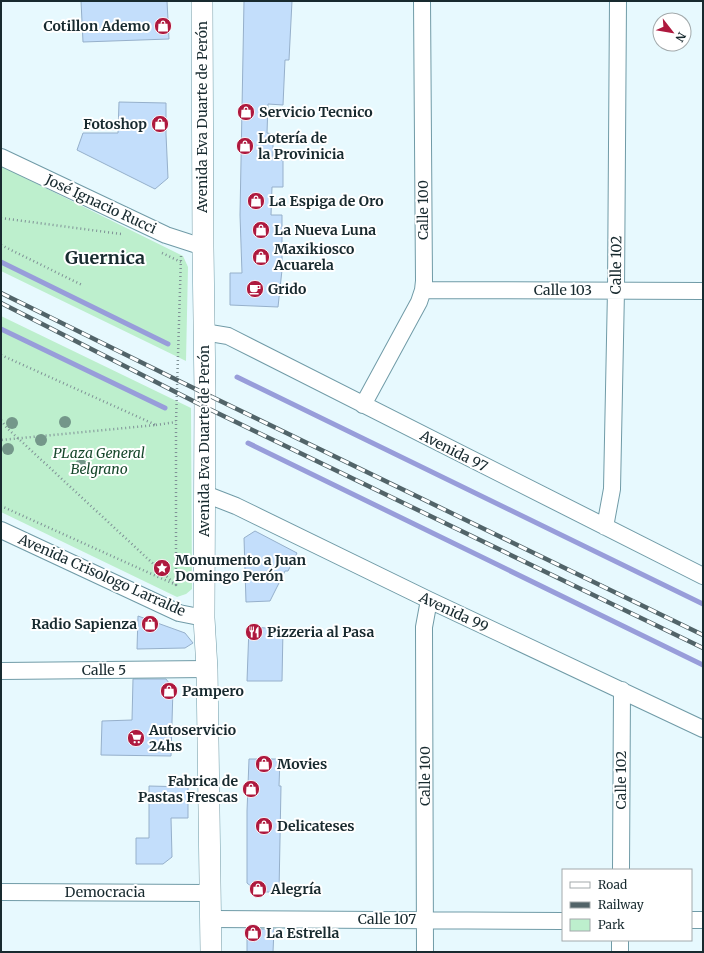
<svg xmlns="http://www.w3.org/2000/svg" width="704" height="953" viewBox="0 0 704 953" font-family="Merriweather,serif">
<rect width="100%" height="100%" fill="#e7f9fe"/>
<path fill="#bdefcd" d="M1 166 183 256 188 267 186 361 1 271Z
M1 316 191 408 192 589 186 594 177 597 1 512Z"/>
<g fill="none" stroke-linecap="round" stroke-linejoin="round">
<path stroke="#989dda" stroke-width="5" d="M1 262 168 344
M1 329 165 408
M237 377 703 604
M248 443 703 665"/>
</g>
<path fill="#c3defb" stroke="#96b0cb" d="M81 1H167L169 39 83 42Z
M244 1H292L289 60H285L283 105 268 104 267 133 273 134V160H283V187H272L271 215H282V270L278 307 230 305V273H242L240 215Z
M119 102 166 103V134L168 178 155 189 77 150 83 133H118Z
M255 531 297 553 288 571H285L270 601 246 602 244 538Z
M138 616 185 633 193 643 185 648 137 649Z
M249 627 283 629 282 681H247Z
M133 679H166L173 688 171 756 101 755 102 721 132 720Z
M249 759H280L279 786H281L279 892H258L247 883V811Z
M149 786 188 787V818H171L172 857 163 864H136V838H149Z
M254 929H274L273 952H247V936Z"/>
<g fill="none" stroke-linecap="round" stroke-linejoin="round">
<defs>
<path id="minor" d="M1 157 166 235 203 247
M423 290 703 291
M204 332 228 336 703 576
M363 405 419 302 423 290 424 281 422 1
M205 494 236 506 429 600 703 729
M605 527 612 489 616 290 618 1
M1 530 179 613 204 618
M1 671 207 669
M621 870 622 690
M1 892 209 893
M211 919 563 921
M691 920H703
M620 940V952
M425 952 424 627 429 600"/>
<path id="tertiary" d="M202 1 203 247 205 394 204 618 207 669 211 952"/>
</defs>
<use href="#minor" stroke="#709ba7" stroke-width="18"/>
<use href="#tertiary" stroke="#709ba7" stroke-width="22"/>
<path stroke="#7f9196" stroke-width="2.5" stroke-dasharray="1 3" stroke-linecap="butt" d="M1 218 121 234
M1 245 82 285
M162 253 181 262
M1 355 156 425 1 440
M1 420 7 428 176 585 1 506
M156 425 176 422
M176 585V422L181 256"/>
<use href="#minor" stroke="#fff" stroke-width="16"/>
<use href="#tertiary" stroke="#fff" stroke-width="21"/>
<defs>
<path id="rail" d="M1 293 177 380 703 635
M1 303 205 407 703 648"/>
</defs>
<use href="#rail" stroke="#526469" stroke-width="4.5"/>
<use href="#rail" stroke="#fff" stroke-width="3" stroke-dasharray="9" stroke-linecap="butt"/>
</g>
<g fill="#74978a">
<circle cx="65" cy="422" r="6"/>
<circle cx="12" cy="423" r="6"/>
<circle cx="41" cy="440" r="6"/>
<circle cx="8" cy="449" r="6"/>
<circle cx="81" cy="465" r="6"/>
</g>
<defs>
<symbol id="shop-disc" viewBox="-11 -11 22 22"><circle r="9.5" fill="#ae193e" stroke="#fff"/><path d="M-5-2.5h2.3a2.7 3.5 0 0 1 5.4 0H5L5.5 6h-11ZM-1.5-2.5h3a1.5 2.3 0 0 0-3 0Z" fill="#fff"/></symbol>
<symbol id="cafe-disc" viewBox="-11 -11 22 22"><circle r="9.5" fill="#ae193e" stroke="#fff"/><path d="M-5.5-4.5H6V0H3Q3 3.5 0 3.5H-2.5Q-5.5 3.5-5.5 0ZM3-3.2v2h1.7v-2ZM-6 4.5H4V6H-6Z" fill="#fff"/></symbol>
<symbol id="sight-disc" viewBox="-11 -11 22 22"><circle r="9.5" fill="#ae193e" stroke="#fff"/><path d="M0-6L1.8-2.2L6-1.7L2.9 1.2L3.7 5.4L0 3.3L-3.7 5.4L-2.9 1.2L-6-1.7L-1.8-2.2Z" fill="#fff"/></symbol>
<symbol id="restaurant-disc" viewBox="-11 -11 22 22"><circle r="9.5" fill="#ae193e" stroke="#fff"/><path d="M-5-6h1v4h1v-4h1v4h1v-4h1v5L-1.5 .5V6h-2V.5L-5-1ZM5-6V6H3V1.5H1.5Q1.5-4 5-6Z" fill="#fff"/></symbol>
<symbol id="supermarket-disc" viewBox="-11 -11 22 22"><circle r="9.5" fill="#ae193e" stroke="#fff"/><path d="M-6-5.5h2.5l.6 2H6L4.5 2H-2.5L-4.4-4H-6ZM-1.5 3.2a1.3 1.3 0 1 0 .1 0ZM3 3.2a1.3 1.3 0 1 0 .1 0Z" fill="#fff"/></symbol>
</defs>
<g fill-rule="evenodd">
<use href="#shop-disc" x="153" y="16" width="20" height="20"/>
<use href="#shop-disc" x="236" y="102" width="20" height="20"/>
<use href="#shop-disc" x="150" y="114" width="20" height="20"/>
<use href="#shop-disc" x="235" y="136" width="20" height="20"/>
<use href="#shop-disc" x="246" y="191" width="20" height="20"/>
<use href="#shop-disc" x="251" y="220" width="20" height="20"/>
<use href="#shop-disc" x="251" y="247" width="20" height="20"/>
<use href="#cafe-disc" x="245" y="279" width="20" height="20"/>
<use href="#sight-disc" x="152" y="558" width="20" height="20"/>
<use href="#shop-disc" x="140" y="614" width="20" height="20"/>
<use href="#restaurant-disc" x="244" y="622" width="20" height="20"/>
<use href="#shop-disc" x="159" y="681" width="20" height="20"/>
<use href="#supermarket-disc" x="126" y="728" width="20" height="20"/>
<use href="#shop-disc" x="254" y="754" width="20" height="20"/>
<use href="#shop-disc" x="241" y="779" width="20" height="20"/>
<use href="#shop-disc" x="254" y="816" width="20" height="20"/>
<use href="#shop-disc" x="248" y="879" width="20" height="20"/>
<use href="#shop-disc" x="243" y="923" width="20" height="20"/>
</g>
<g text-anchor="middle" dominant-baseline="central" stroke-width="4" stroke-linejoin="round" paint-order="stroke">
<g font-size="14" font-weight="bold" fill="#182a2f" stroke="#fff" text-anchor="start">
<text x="150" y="26" text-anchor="end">Cotillon Ademo</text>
<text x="259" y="112">Servicio Tecnico</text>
<text x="147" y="124" text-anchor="end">Fotoshop</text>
<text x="258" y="138">Lotería de<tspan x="258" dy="16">la Provinicia</tspan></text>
<text x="269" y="201">La Espiga de Oro</text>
<text x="274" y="230">La Nueva Luna</text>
<text x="274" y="249">Maxikiosco<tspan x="274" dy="16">Acuarela</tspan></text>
<text x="268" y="289">Grido</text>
<text x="175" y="560">Monumento a Juan<tspan x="175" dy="16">Domingo Perón</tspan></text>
<text x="137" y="624" text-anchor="end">Radio Sapienza</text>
<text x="267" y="632">Pizzeria al Pasa</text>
<text x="182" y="691">Pampero</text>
<text x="149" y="730">Autoservicio<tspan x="149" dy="16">24hs</tspan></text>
<text x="277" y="764">Movies</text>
<text x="238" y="781" text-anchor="end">Fabrica de<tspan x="238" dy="16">Pastas Frescas</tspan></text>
<text x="277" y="826">Delicateses</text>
<text x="271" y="889">Alegría</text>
<text x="266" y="933">La Estrella</text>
</g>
<g font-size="14" fill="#182a2f" stroke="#fff">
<text transform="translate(202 117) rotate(-90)">Avenida Eva Duarte de Perón</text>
<text transform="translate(101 204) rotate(25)">José Ignacio Rucci</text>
<text transform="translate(423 210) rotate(-90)">Calle 100</text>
<text transform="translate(616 265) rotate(-89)">Calle 102</text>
<text x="563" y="290">Calle 103</text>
<text transform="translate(204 441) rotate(-90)">Avenida Eva Duarte de Perón</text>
<text transform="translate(454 451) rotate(27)">Avenida 97</text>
<text transform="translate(102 575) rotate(24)">Avenida Crisologo Larralde</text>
<text transform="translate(454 612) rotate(25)">Avenida 99</text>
<text x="104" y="670">Calle 5</text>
<text transform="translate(425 776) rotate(-90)">Calle 100</text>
<text transform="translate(621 780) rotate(-90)">Calle 102</text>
<text x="105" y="892">Democracia</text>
<text x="387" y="919">Calle 107</text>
</g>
<g font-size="14" font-style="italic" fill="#16472b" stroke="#fff">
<text x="99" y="453">PLaza General<tspan x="99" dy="16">Belgrano</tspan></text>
</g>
<g font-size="18" font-weight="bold" fill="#182a2f" stroke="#fff">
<text x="105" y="257">Guernica</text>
</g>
</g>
<rect width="704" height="953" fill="none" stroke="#182a2f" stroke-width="4"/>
<rect x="562" y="869" width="130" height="72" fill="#ffffff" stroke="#a3aaac"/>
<rect x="570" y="882" width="20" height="6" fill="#ffffff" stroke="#a3aaac"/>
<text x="598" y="889" font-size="12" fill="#182a2f">Road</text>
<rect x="570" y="902" width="20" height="6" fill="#526469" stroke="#a3aaac"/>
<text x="598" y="909" font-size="12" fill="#182a2f">Railway</text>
<rect x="570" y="919" width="20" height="12" fill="#bdefcd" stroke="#a3aaac"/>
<text x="598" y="929" font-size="12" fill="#182a2f">Park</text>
<g transform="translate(672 32) rotate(121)"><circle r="19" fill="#ffffff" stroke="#a3aaac"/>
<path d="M0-3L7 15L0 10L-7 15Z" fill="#ae193e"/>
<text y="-6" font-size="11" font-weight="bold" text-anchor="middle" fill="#182a2f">N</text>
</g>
</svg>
